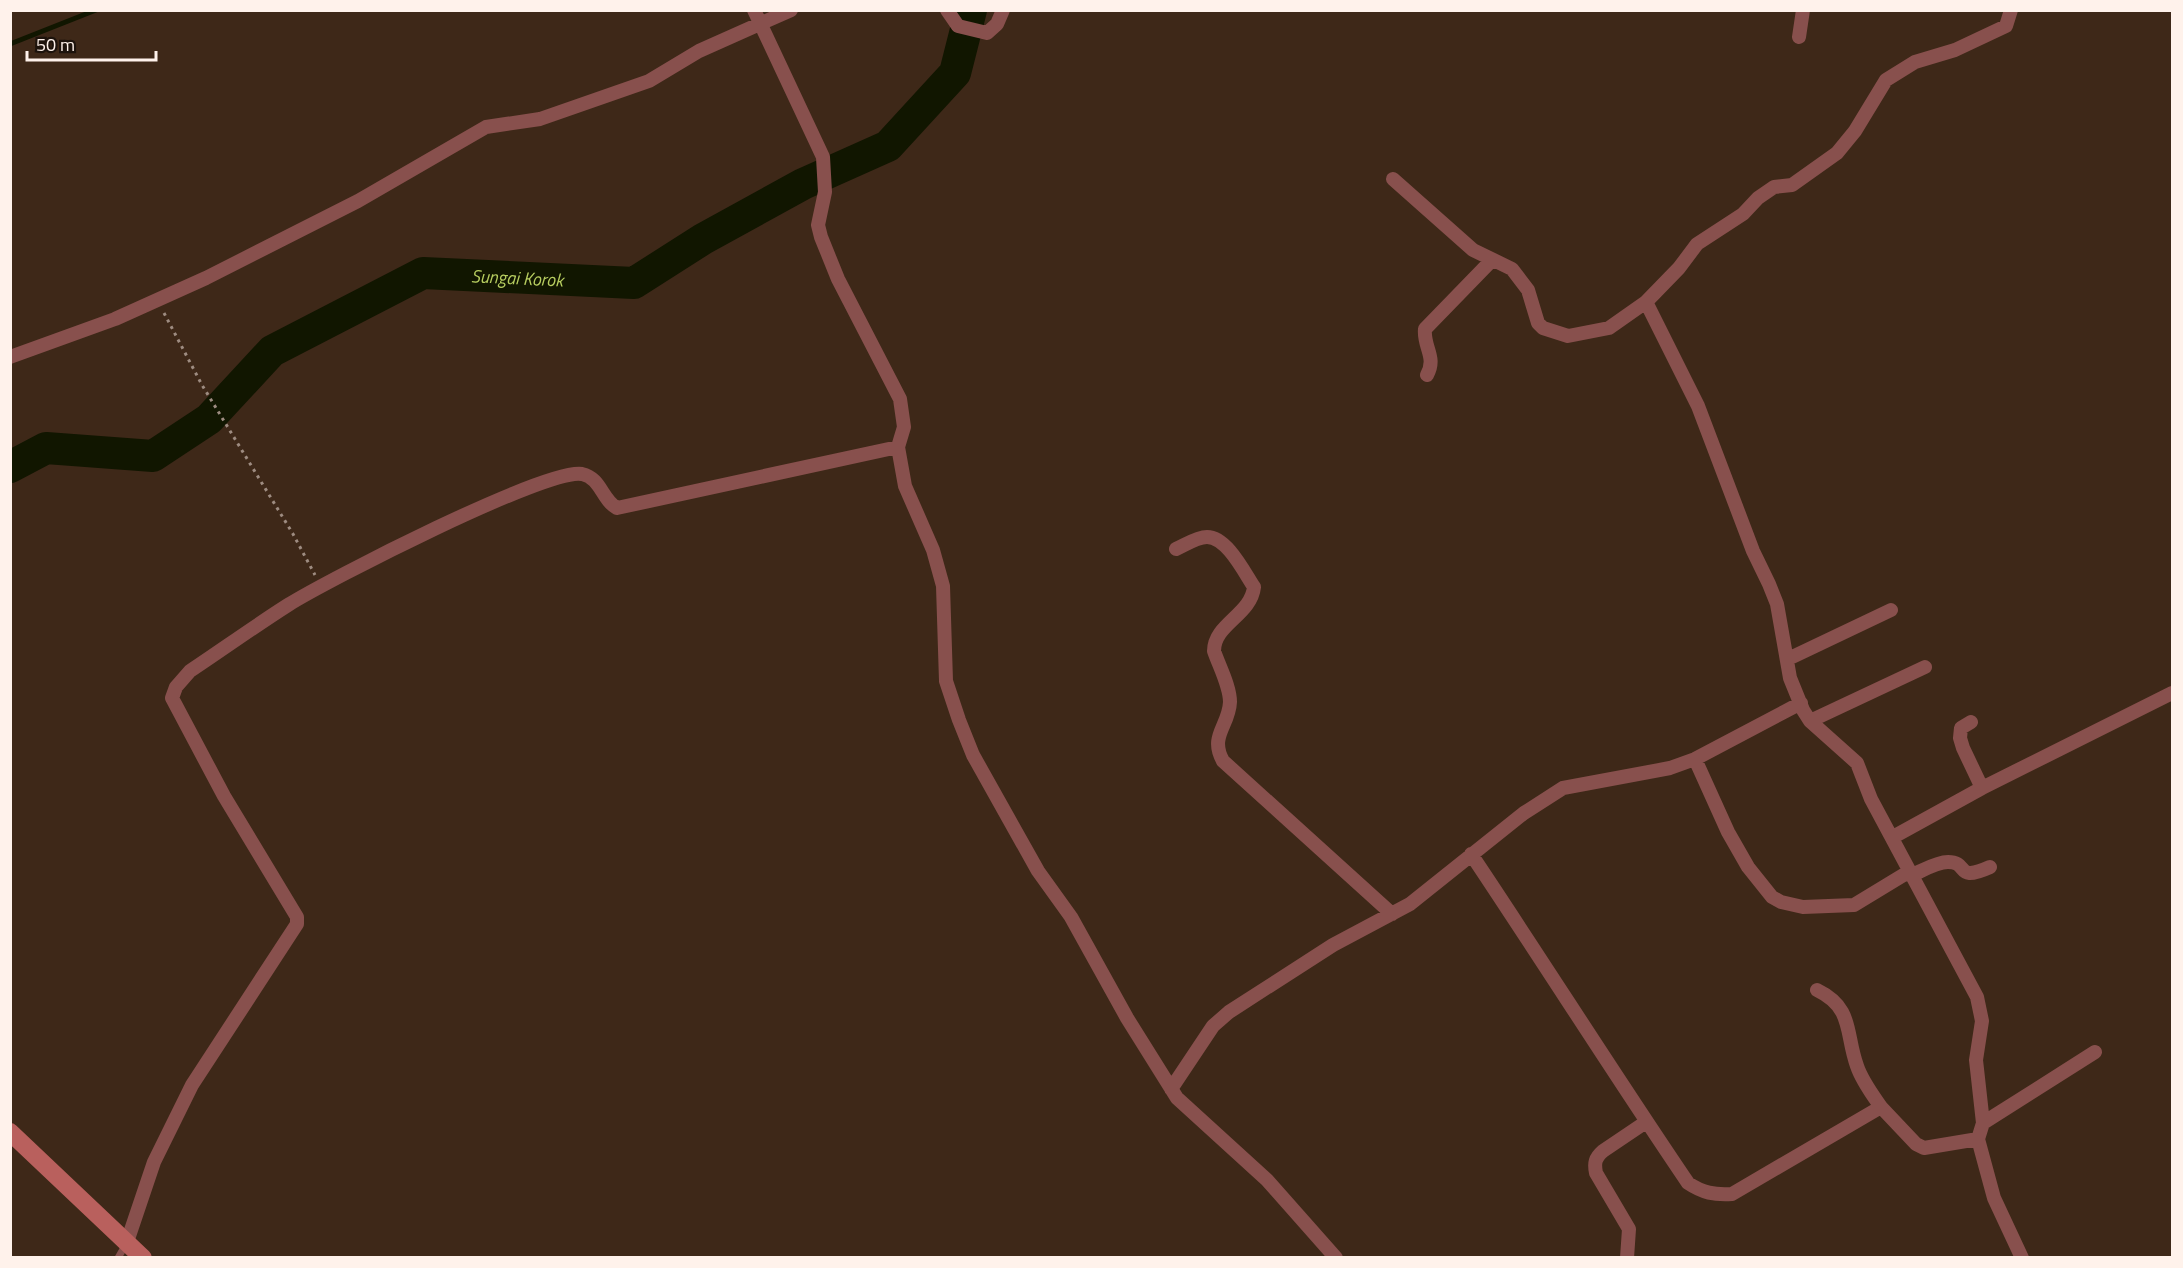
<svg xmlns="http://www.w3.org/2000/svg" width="2183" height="1268" viewBox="0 0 2183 1268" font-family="'Titillium Web',sans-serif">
<rect width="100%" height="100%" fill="#3e2818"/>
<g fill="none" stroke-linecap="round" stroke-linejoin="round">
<path stroke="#111600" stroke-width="5" d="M10 44 96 10"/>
<path stroke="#111600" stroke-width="32" id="s1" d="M10 467 46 448 153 456 209 419 272 351 423 273 634 283 703 239 803 184 888 146 955 73 971 10"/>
<path stroke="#9e8c81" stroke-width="3" stroke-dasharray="3 4.5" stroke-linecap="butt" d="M164 313 202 385 293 534 315 575"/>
<path stroke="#88504d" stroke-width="7" d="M118 1258 126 1244"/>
<path stroke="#88504d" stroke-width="14" d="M754 10 823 157 825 192 818 225 821 237 838 279 900 399 904 427 898 447 905 486 933 550 943 586 946 681 959 720 973 755 1038 871 1071 917 1127 1018 1177 1098 1267 1180 1336 1258
M947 10 958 26 987 33 997 24 1003 10
M1799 37 1803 10
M1393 179 1473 250 1512 269 1528 290 1538 323 1543 328 1568 336 1609 328 1646 302 1679 268 1697 244 1743 214 1758 198 1774 187 1792 185 1837 153 1855 131 1886 80 1915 62 1955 50 2006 26 2011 10
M1646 302 1698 406 1753 551 1769 584 1777 604 1790 678 1803 710 1810 721 1857 763 1871 799 1977 997 1982 1021 1976 1060 1983 1123 1978 1139 1994 1198 2022 1258
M10 357 115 319 206 278 358 201 486 127 540 119 649 81 699 51 791 10
M1427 375C1437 357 1423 347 1425 329L1492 260
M1176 549C1185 545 1197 537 1207 537 1227 537 1244 572 1254 587 1251 615 1214 624 1214 651 1219 666 1230 686 1230 702 1229 726 1209 736 1223 761L1392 914
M1788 659 1891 610
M1810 721 1925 667
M1971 722 1961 728 1960 738 1963 748 1982 788
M1695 759 1728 832 1748 867 1772 897 1781 902 1803 907 1854 905 1910 871
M1893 837 1982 788 2172 693
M1471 854C1544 963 1614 1074 1688 1183 1703 1193 1714 1195 1732 1194L1881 1107 1916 1144 1924 1148 1978 1139
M1912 875C1922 871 1936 862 1948 862 1970 862 1954 883 1990 867
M1817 990C1854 1008 1845 1033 1857 1066 1862 1081 1872 1094 1881 1107
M1171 1089 1213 1026 1229 1012 1333 945 1410 904 1524 813 1563 788 1670 768 1695 759 1801 703
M1983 1123 2095 1052
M127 1242 154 1162 192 1085 297 924V917L224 796 172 698 176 687 190 671C223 649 255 626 288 605 328 580 546 468 582 474 601 478 602 500 617 508L898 447
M1627 1258 1629 1229 1596 1173C1594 1163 1595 1158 1603 1151L1646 1122"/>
<path stroke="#b9605d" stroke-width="18" d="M10 1132 143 1258"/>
</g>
<g text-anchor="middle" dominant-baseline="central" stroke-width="6" stroke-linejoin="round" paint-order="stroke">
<g font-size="18" font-style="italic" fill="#b7cd5f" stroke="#1d130c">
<text stroke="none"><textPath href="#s1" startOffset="572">Sungai Korok</textPath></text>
</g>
</g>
<rect width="2183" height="1268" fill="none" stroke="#fff2eb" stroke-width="24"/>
<path d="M27 51v9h129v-9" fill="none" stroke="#fff2eb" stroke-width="3"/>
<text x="36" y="51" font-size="18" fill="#fff2eb" stroke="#1d130c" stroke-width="4.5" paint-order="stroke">50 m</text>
</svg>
